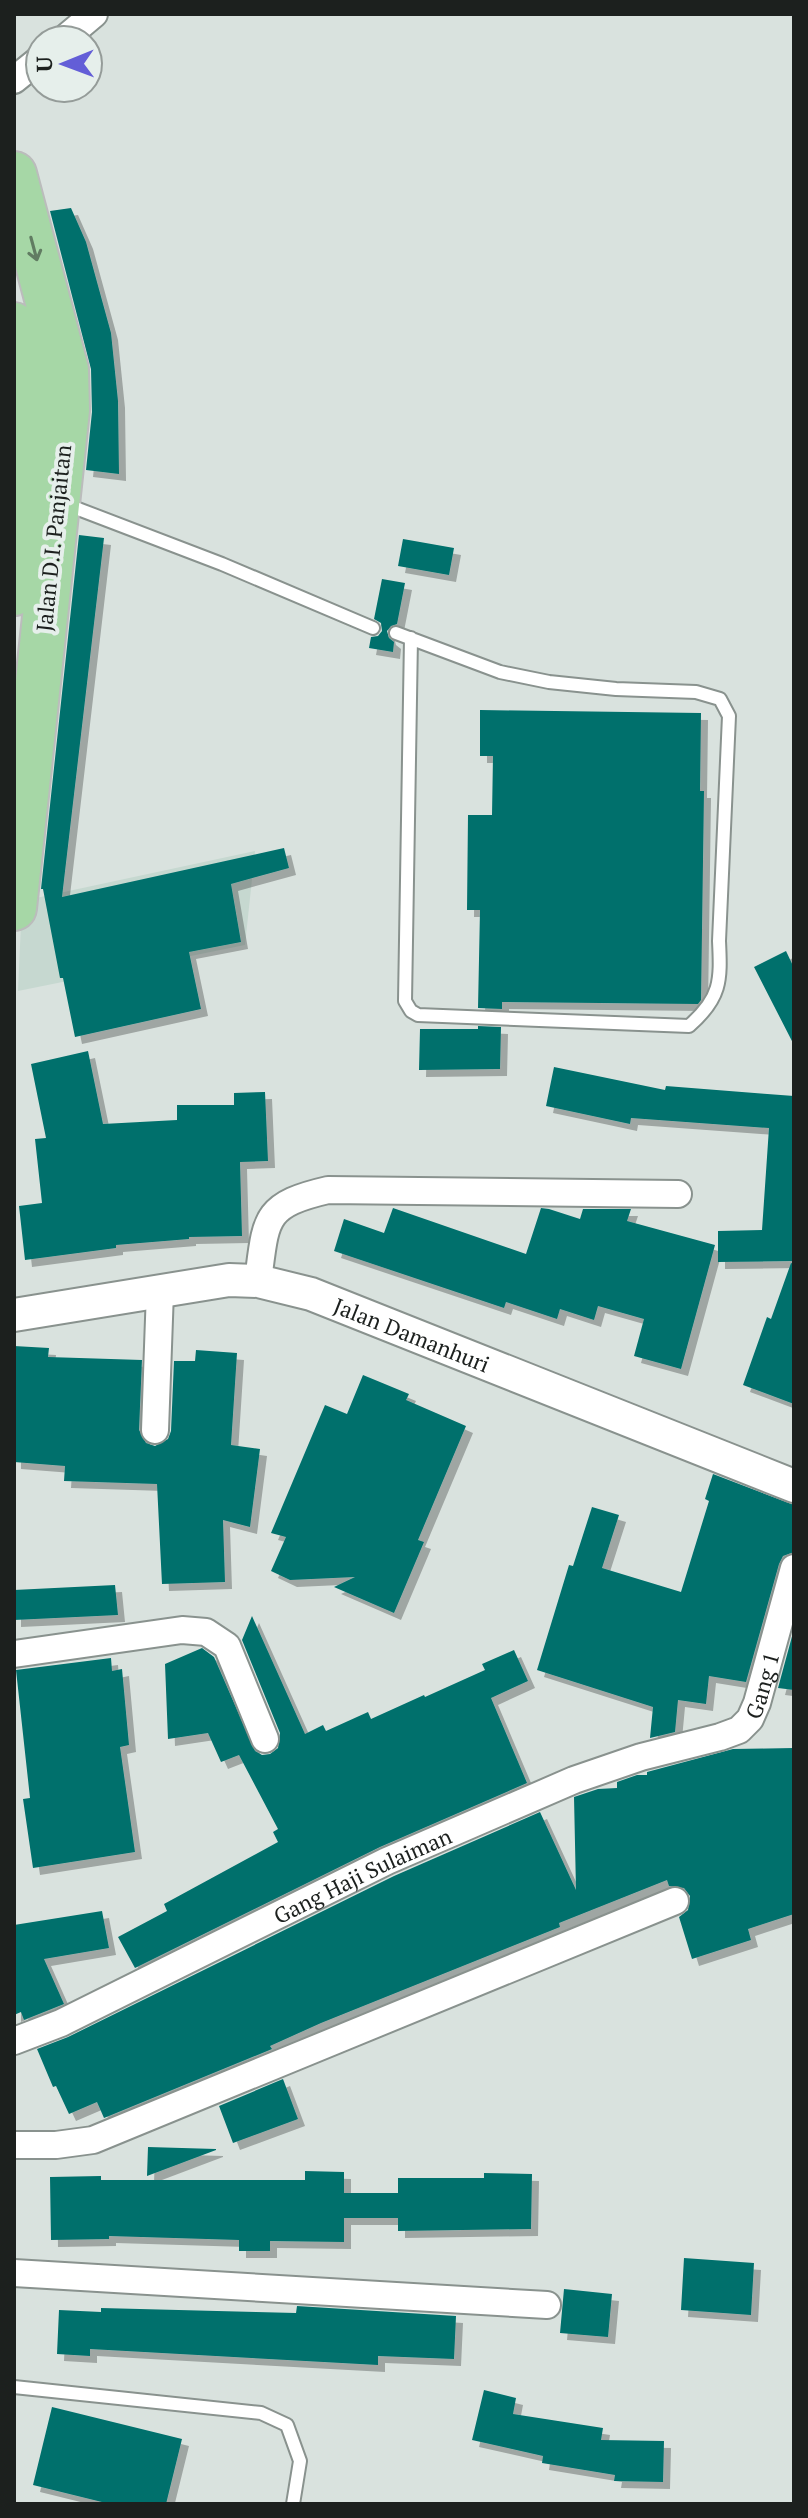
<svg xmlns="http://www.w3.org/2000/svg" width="808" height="2518" viewBox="0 0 808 2518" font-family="'PT Serif',serif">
<defs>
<filter id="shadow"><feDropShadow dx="7" dy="7" stdDeviation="0" flood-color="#0004"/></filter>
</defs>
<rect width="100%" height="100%" fill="#d9e2de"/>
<path fill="#c6d8d0" d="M255 851 245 945 18 991 22 901Z"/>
<path fill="#00706c" filter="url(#shadow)" d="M71 208 86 242 111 333 118 401 119 474 86 470 92 412 91 369 50 211Z
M79 535 104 538 62 897 284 848 289 868 231 884 241 942 189 952 201 1009 75 1037 63 978H60L43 889H41Z
M403 539 454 548 449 575 398 566Z
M382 579 405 583 397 624 391 626 387 631 389 638 394 642 393 652 369 648 371 637 378 636 382 631 381 623 374 619Z
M480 710 701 713 700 791H704L701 1000 698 1004 502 1002V1009L478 1008 480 910H467L468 815H492L493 756H480Z
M786 951 794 968V1045L754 967Z
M478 1026 501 1027 500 1069 419 1070 420 1029H478Z
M88 1051 103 1124 177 1120V1105H234V1093L265 1092 268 1161 240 1162 242 1236 189 1237V1239L116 1245V1248L25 1260 19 1206 42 1203 35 1139 46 1138 31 1064Z
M554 1067 665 1090 666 1086 794 1096V1261L718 1262V1231L762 1230 769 1128 631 1118 630 1124 546 1106Z
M393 1208 526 1254 541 1208 549 1209 580 1219 583 1209H631L627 1221 715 1245 681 1369 634 1356 644 1319 598 1306 594 1320 560 1309 557 1319 506 1302 504 1308 334 1251 344 1219 384 1233Z
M791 1263 794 1264V1404L743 1385 767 1317 771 1319Z
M14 1346 49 1348 48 1357 142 1360 139 1430 146 1443 155 1446 168 1439 171 1431 174 1361H195L196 1350 237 1353 231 1445 260 1449 250 1527 223 1520 225 1582 162 1584 157 1484 64 1481 65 1466 14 1462Z
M363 1375 409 1394 406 1400 466 1426 418 1540 424 1542 394 1613 334 1587 355 1577 290 1580 271 1571 286 1537 271 1533 325 1405 347 1414Z
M713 1474 794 1505V1552L783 1556 779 1564 746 1682 709 1676 706 1704 678 1700 675 1732 650 1738 653 1707 537 1670 569 1565 573 1566 592 1507 619 1515 602 1568 681 1592 709 1501 705 1499Z
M115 1585 118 1615 14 1620V1590Z
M252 1616 305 1734 323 1725 326 1731 368 1712 371 1719 424 1695 425 1697 485 1670 482 1664 514 1650 528 1681 491 1698 527 1783 380 1847 135 1968 118 1937 167 1911 164 1904 278 1842 273 1832 278 1829 239 1755 221 1762 208 1733 168 1739 165 1664 202 1648 214 1657 255 1751 262 1755 270 1754 278 1748 280 1733 242 1640Z
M794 1629V1690L778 1688Z
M111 1658 112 1671 122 1669 129 1745 120 1747 135 1852 33 1868 23 1799 30 1798 16 1670Z
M794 1748V1914L748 1929 751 1940 692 1959 679 1917 688 1910 690 1896 684 1888 669 1886 667 1880 559 1923 560 1927 321 2023 270 2046 272 2049 104 2118 97 2102 69 2114 56 2086 53 2087 37 2049 68 2037 394 1876 540 1812 576 1890 574 1797 598 1789 617 1788V1782L637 1775H647V1772L733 1749Z
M102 1911 109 1948 44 1959 64 2004 24 2020 21 2012 14 2015V1925Z
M283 2079 298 2119 233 2143 219 2106Z
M148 2147 216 2149V2150L147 2176Z
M305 2171 344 2172V2193H398V2178H484V2173L532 2174 531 2229 398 2231V2218H344V2242L270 2241V2251H239V2240L109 2236V2239L51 2240 50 2177 101 2176V2180H305Z
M684 2258 754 2263 751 2315 681 2310Z
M564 2289 612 2294 608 2337 560 2333Z
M297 2306 456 2316 454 2359 378 2356V2365L90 2349V2356L57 2354 59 2310 101 2312V2308L296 2313Z
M484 2390 516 2398 513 2414 603 2428 601 2440 664 2441 663 2482 614 2481 615 2475 542 2463 543 2456 472 2440Z
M52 2407 182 2439 166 2504H110L33 2485Z"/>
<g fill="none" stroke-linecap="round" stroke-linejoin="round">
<defs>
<path id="service" d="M65 504 222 564 373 628
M396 633 500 672 549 682 616 689 696 692 720 699 729 716 719 941C721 981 721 998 689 1026L418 1015 411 1011 405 1001 411 638
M14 2387 261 2413 287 2425 300 2461 293 2504"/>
<g id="minor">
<path d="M63 40 94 14"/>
<path d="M14 80 40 59"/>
<path d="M258 1281C266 1219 263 1205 328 1190L678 1194"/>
<path d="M155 1430 160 1291"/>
<path d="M14 1654 182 1630 206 1632 227 1646 265 1739"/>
<path id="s1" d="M14 2041 61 2023 387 1861 574 1780 641 1757 720 1737 739 1730 750 1719 757 1703 794 1568"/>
<path d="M14 2145H56L93 2140 675 1901"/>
<path d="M14 2273 547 2305"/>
</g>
<g id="tertiary">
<path id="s2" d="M14 1315 229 1280 258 1281 311 1294 794 1486"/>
</g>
<path id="trunk" d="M14 174 66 370 67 410 14 908
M14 325C40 412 25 505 14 593"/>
</defs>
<use href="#service" stroke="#89928e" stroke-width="16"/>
<use href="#minor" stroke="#89928e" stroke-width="30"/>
<use href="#tertiary" stroke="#89928e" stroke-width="36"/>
<use href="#trunk" stroke="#bbbcbc" stroke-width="48"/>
<use href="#service" stroke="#fff" stroke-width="12"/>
<use href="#minor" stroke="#fff" stroke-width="26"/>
<use href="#tertiary" stroke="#fff" stroke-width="32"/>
<use href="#trunk" stroke="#a6d7a6" stroke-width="44"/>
</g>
<defs><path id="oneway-shaft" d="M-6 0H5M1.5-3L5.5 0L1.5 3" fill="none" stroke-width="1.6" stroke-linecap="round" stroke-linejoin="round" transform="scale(2)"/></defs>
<use stroke="#617c62" href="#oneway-shaft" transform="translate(34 249) rotate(75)"/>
<g text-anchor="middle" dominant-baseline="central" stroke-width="8" stroke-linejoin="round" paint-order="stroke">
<g font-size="22" fill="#1c201e" stroke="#e6efeb">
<text transform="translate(53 538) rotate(-84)">Jalan D.I. Panjaitan</text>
<text stroke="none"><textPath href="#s2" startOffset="410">Jalan Damanhuri</textPath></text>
<text stroke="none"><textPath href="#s1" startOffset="842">Gang 1</textPath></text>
<text stroke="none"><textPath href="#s1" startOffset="386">Gang Haji Sulaiman</textPath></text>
</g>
</g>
<rect width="808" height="2518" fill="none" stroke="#1c201e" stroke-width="32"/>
<g transform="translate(64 64) rotate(269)"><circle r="38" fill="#e6efeb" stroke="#959c99" stroke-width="2"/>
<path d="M0-6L14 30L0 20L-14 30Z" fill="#635ed7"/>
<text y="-12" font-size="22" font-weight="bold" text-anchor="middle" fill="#1c201e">U</text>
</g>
</svg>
